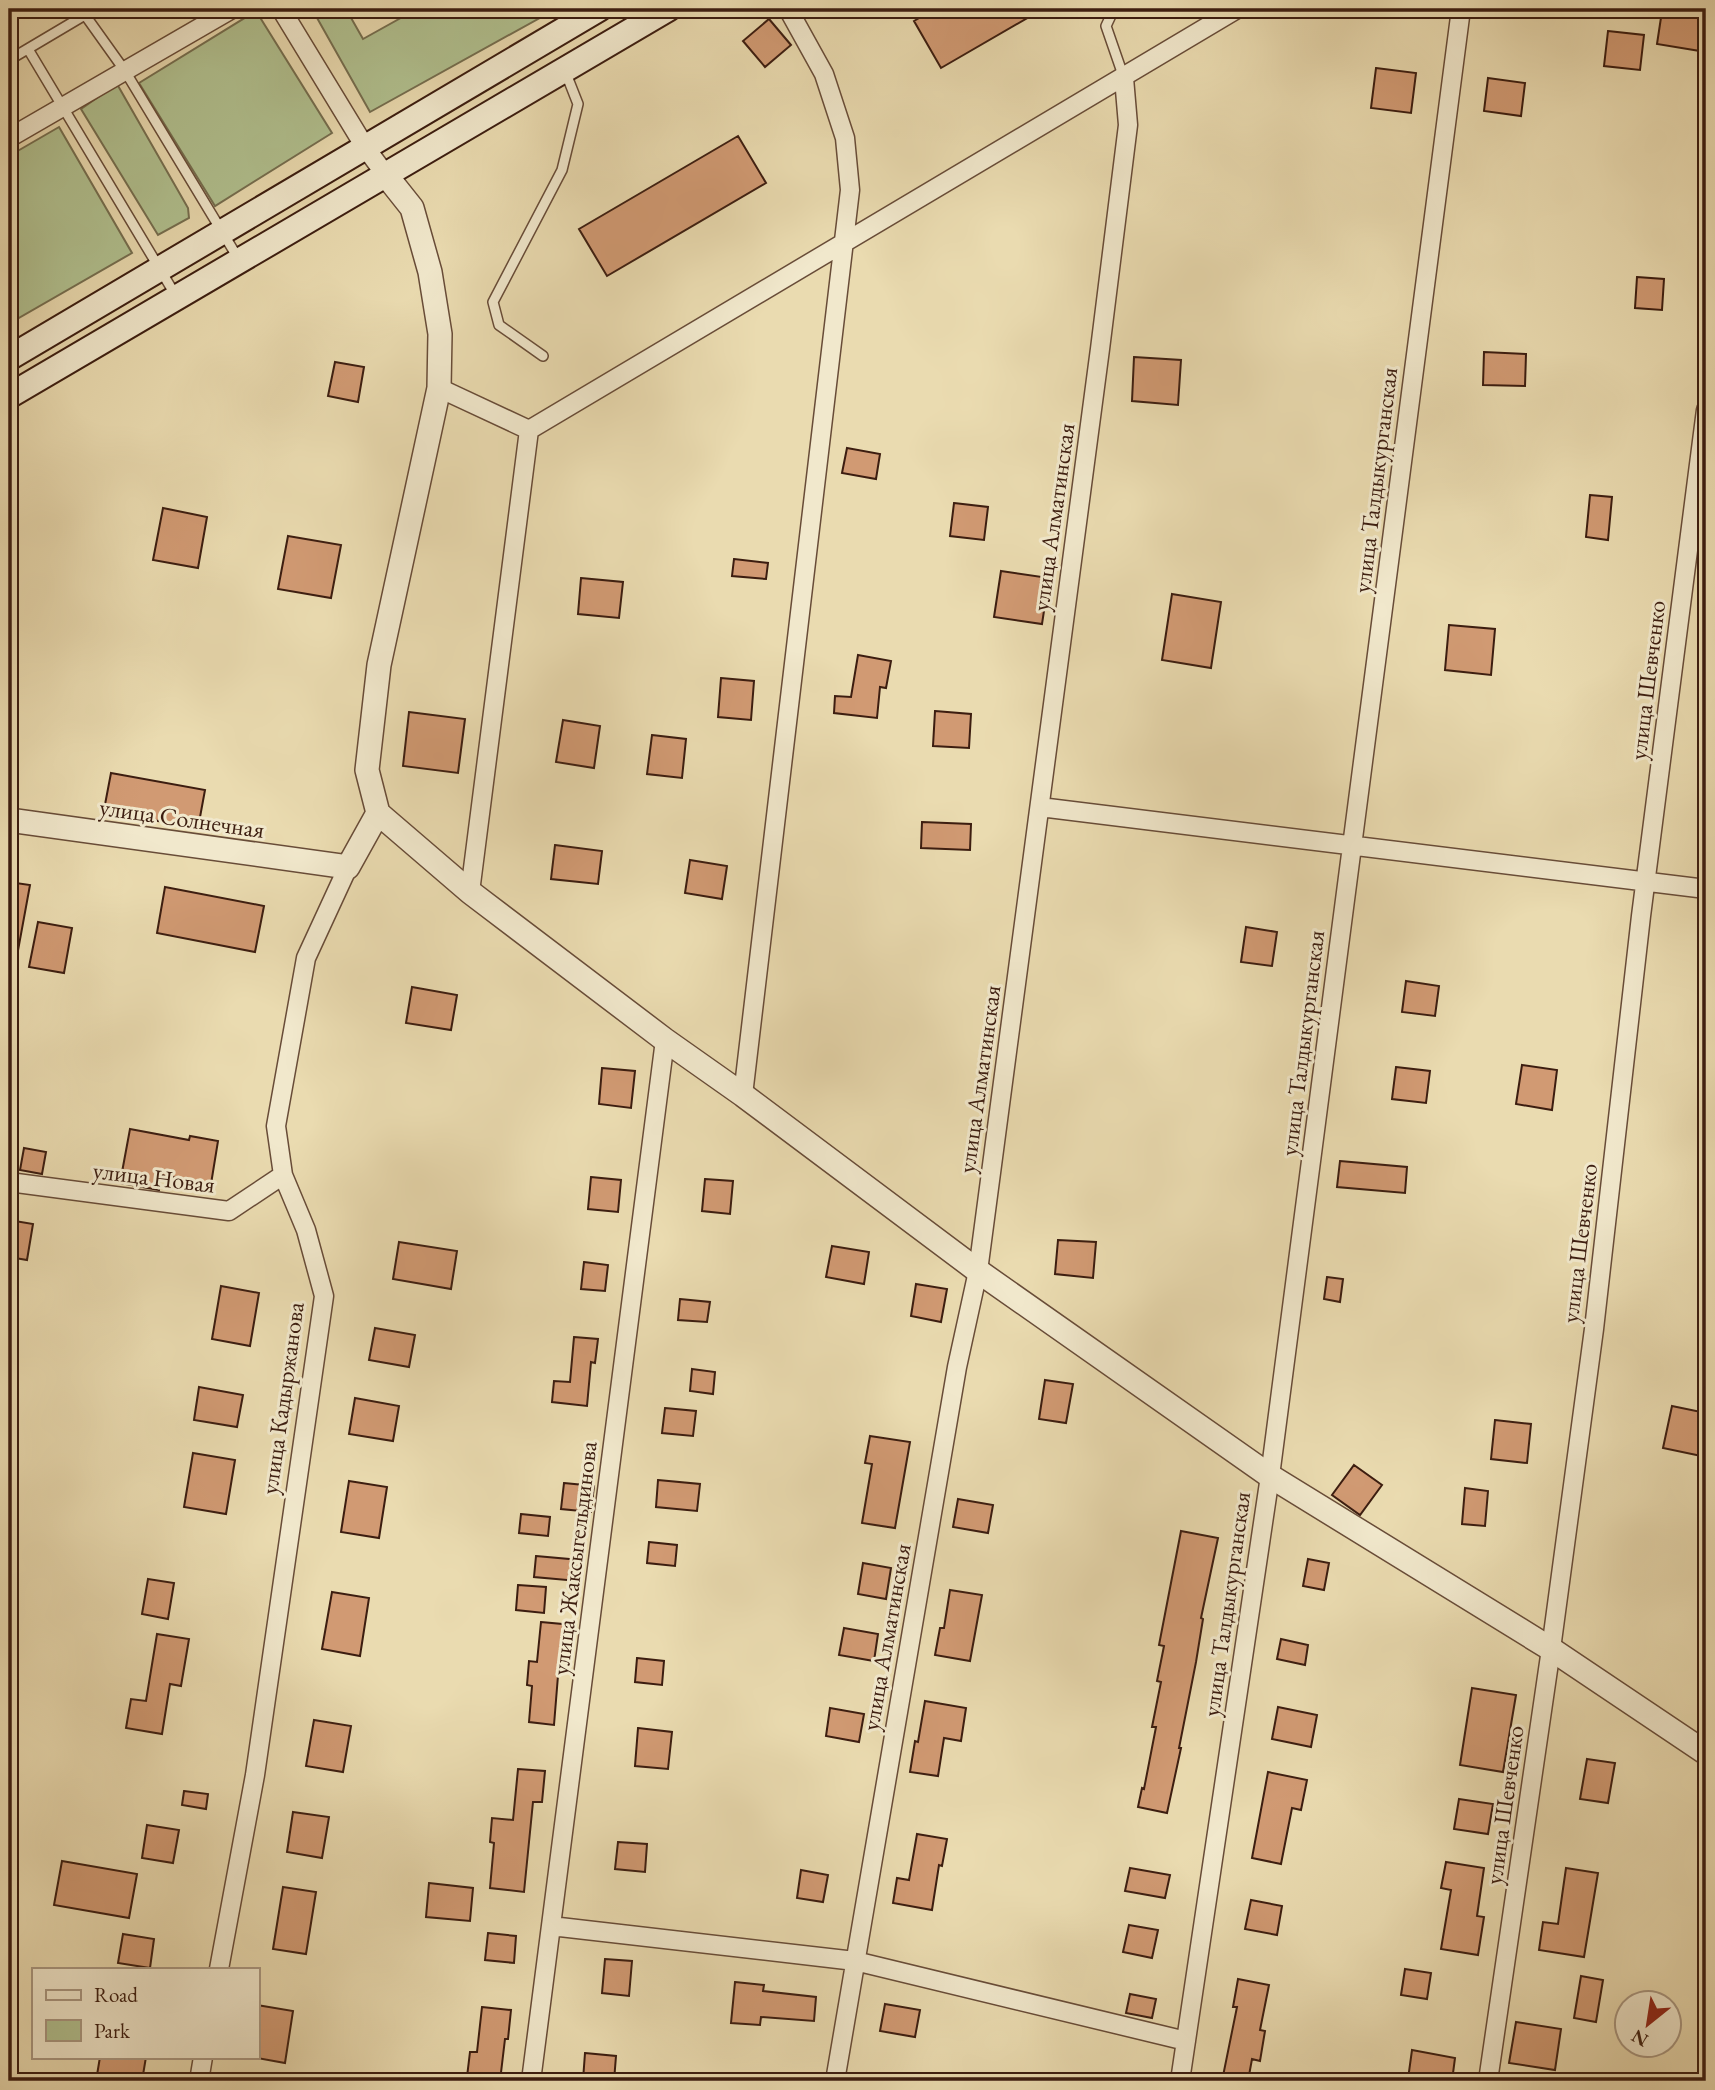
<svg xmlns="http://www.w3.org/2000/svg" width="1715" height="2090" viewBox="0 0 1715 2090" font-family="'EB Garamond',serif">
<rect width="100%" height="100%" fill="#eadbb0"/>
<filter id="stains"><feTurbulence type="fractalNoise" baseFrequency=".00286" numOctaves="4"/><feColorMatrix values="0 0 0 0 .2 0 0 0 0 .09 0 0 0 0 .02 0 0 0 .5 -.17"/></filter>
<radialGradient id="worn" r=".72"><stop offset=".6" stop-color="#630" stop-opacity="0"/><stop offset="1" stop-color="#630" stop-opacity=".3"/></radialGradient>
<path fill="#b1c190" stroke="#766f50" stroke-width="2" d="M312 9H346L363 39 417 9H556L370 112Z
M256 11 332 133 215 206 139 83Z
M117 84 188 208 189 218 158 235 81 109Z
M59 127 132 253 10 323 9 320V156Z"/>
<path fill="#d19a73" stroke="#3c1d10" stroke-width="2" d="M935 9H1043L941 68 914 21Z
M1662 11 1706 18V52L1657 44Z
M769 19 791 45 765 67 743 41Z
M1608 31 1644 35 1640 70 1604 66Z
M1376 68 1416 73 1411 113 1371 108Z
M1488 78 1525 83 1521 116 1484 111Z
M738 136 766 183 607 276 579 229Z
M1637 277 1664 279 1662 310 1635 308Z
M1484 352 1526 354 1525 386 1483 385Z
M1134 357 1181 360 1178 405 1132 401Z
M335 362 364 367 358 402 328 396Z
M847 448 880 454 876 479 842 473Z
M1590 495 1612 497 1608 540 1586 537Z
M954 503 988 507 984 540 950 536Z
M163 508 207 517 198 568 153 560Z
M288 536 341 545 331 598 278 589Z
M734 559 768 563 766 579 732 576Z
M1001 571 1049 578 1042 624 994 617Z
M581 578 623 582 619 618 578 614Z
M1172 594 1221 602 1211 668 1162 660Z
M1449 625 1495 629 1491 675 1445 670Z
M858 655 891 661 886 688 880 687 877 718 834 713 835 696 851 697Z
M721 678 754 681 751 720 718 717Z
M935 711 971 714 969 748 933 746Z
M409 712 465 719 458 773 403 766Z
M563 720 600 726 594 768 556 762Z
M652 735 686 739 682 778 647 774Z
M111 773 205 790 198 828 141 818 140 821 103 815Z
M922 822 971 824 970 850 921 848Z
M555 845 602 851 598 884 551 879Z
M690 860 727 866 722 899 685 893Z
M9 882 30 885 17 956 9 955Z
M165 887 264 906 255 952 157 933Z
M38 922 72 928 64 973 29 967Z
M1246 927 1277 932 1272 966 1241 962Z
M1406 981 1439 986 1435 1016 1402 1012Z
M412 987 457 995 451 1030 406 1023Z
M1522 1065 1557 1070 1552 1110 1516 1104Z
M1396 1067 1430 1071 1426 1103 1392 1099Z
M602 1068 635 1071 631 1108 599 1104Z
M130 1129 189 1140 190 1136 218 1141 211 1184 161 1175 159 1190 120 1183Z
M24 1148 46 1152 42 1174 20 1170Z
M1340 1161 1407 1167 1405 1193 1337 1187Z
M591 1177 621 1180 618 1212 588 1209Z
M705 1179 733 1181 730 1214 702 1211Z
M9 1220 33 1224 27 1260 9 1257Z
M1058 1240 1096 1242 1093 1278 1055 1274Z
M399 1242 457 1251 451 1289 393 1279Z
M832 1246 869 1252 864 1284 826 1277Z
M584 1262 608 1265 605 1291 581 1289Z
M1327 1277 1343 1279 1340 1302 1324 1299Z
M916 1284 947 1289 941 1322 911 1316Z
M221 1286 259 1293 250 1346 212 1339Z
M680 1299 710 1302 707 1322 678 1320Z
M375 1328 415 1335 409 1367 369 1360Z
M574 1337 598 1339 595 1363 591 1362 587 1406 552 1402 554 1381 570 1382Z
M692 1369 715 1372 713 1394 690 1391Z
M1045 1380 1073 1384 1066 1423 1039 1419Z
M199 1387 243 1395 237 1427 194 1420Z
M355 1398 399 1406 393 1441 349 1434Z
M1672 1406 1706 1413V1457L1663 1448Z
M665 1408 696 1411 693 1436 662 1433Z
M1495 1420 1531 1424 1527 1463 1491 1459Z
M870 1436 910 1442 895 1528 862 1523 872 1464 865 1463Z
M193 1453 235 1460 226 1514 184 1507Z
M1354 1465 1382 1485 1360 1515 1332 1495Z
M658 1480 700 1484 697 1511 656 1507Z
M349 1481 387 1487 379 1538 341 1532Z
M564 1483 594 1486 591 1512 561 1509Z
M1465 1488 1488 1491 1485 1526 1462 1524Z
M958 1499 993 1505 988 1533 953 1527Z
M521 1514 550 1517 548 1536 519 1533Z
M1181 1531 1218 1538 1201 1618 1203 1619 1196 1662 1179 1748H1181L1167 1813 1138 1807 1142 1788 1144 1789 1156 1727H1152L1161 1682 1157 1681 1164 1646 1159 1645Z
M649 1542 677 1545 675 1566 647 1563Z
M536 1556 580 1560 578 1581 534 1577Z
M1308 1559 1329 1563 1324 1590 1303 1586Z
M863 1563 891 1568 886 1599 858 1594Z
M148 1579 174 1583 168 1619 142 1614Z
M518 1585 546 1587 544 1613 516 1610Z
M950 1590 982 1595 970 1661 935 1655 940 1628H944Z
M332 1592 369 1598 360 1656 322 1649Z
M541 1622 573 1625 570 1652 560 1651 554 1725 529 1722 532 1686 527 1685 529 1661 537 1662Z
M844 1628 878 1634 874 1661 839 1655Z
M157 1634 189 1639 181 1686 170 1684 162 1734 126 1728 131 1699 146 1701Z
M1281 1639 1308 1645 1305 1665 1277 1659Z
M637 1658 664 1661 662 1685 635 1682Z
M1472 1688 1516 1695 1503 1772 1460 1765Z
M925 1701 966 1708 961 1741 944 1738 938 1776 910 1772 915 1741 918 1742Z
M1278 1707 1317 1715 1311 1747 1272 1739Z
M830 1708 864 1714 859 1742 826 1736Z
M314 1720 351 1726 343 1772 306 1766Z
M638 1728 672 1732 668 1769 635 1766Z
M1587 1759 1615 1763 1608 1803 1580 1799Z
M518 1769 545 1771 542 1802H533L524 1892 490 1888 494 1843 490 1842 492 1818 513 1820Z
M1268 1772 1307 1780 1301 1810 1292 1808 1281 1864 1252 1858Z
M184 1791 208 1794 206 1809 182 1805Z
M1459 1799 1493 1804 1488 1834 1454 1829Z
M293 1812 329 1817 322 1858 287 1852Z
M147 1825 179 1830 173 1863 142 1858Z
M917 1834 947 1839 942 1866 939 1865 932 1910 893 1903 897 1878 909 1880Z
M618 1842 647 1844 645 1872 615 1869Z
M62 1861 137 1874 129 1918 54 1905Z
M1446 1862 1484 1868 1477 1916 1484 1917 1478 1955 1441 1949 1451 1890 1441 1888Z
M1130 1868 1170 1875 1165 1898 1125 1891Z
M1566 1868 1598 1873 1584 1957 1539 1950 1543 1922 1558 1924Z
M801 1870 828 1875 823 1902 797 1898Z
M429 1883 473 1888 470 1921 426 1917Z
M283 1887 316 1892 306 1954 273 1949Z
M1251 1900 1282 1906 1277 1935 1245 1929Z
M1129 1925 1158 1930 1152 1958 1123 1952Z
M488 1933 516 1936 514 1963 485 1960Z
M123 1934 154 1939 150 1968 118 1963Z
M605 1959 632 1961 629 1996 602 1993Z
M1405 1969 1431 1973 1427 1999 1401 1995Z
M1581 1976 1603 1980 1596 2022 1574 2018Z
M1238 1979 1269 1985 1260 2030 1265 2031 1260 2061 1252 2059 1248 2081H1222L1237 2007H1233Z
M735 1982 764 1985 763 1991 816 1997 814 2021 761 2017 760 2025 731 2023Z
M1130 1994 1156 1999 1152 2018 1126 2013Z
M885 2004 920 2010 915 2037 880 2031Z
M257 2005 293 2011 285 2063 257 2058Z
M482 2007 511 2010 508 2039H505L500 2081 467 2077 470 2052H477Z
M1516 2022 1561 2029 1555 2070 1509 2063Z
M1412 2050 1455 2058 1452 2081 1408 2079Z
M585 2053 616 2056 614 2081 583 2080Z
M100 2057H146L142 2081H96Z"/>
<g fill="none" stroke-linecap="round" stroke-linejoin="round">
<defs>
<path id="service" d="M1114 9 1106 26 1124 78
M85 15 125 71 238 258
M28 49 176 296
M9 60 95 9
M543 356 499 325 493 302 562 170 578 104 565 71"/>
<path id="minor" d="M281 9 365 147 385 174
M9 138 232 9
M439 388 529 430 470 892
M529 430 1237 9
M1040 807 1706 889
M743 1095 850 190 845 138 824 74 788 9
M9 1182 229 1211 283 1175
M551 1926 855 1961 1186 2041
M219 1969 255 1775 324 1296 306 1230 283 1175 276 1126 306 958 348 867
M199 2081 203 2057
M531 2081 665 1040
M835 2081 957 1367 978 1271 1100 349 1128 125 1124 78
M1180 2081 1270 1476 1461 9
M1488 2081 1551 1649 1594 1329 1641 916 1706 410"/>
<path id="tertiary" d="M385 174 412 208 430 272 440 334 439 388 379 665 367 770 378 813 470 892 665 1040 743 1095 978 1271 1270 1476 1551 1649 1706 1753
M9 820 348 867 378 813"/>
<path id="secondary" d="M9 358 599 9
M9 396 668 9"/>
</defs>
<use href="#service" stroke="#684c38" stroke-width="12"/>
<use href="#minor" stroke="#684c38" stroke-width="21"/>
<use href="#tertiary" stroke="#684c38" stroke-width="26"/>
<use href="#secondary" stroke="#3c1d10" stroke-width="28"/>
<use href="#service" stroke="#f1e8cc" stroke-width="9"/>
<use href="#minor" stroke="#f1e8cc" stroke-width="18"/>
<use href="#tertiary" stroke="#f1e8cc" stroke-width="23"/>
<use href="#secondary" stroke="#f1e8cc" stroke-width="24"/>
</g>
<g text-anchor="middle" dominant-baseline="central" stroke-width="6" stroke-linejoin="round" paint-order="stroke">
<g font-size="24" fill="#3c1d10" stroke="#f1e8cc">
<text transform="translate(1375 480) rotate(-83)">улица Талдыкурганская</text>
<text transform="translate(1053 517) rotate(-82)">улица Алматинская</text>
<text transform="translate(1647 680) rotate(-83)">улица Шевченко</text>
<text transform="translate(182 818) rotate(8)">улица Солнечная</text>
<text transform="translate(1302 1043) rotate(-83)">улица Талдыкурганская</text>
<text transform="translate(979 1079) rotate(-82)">улица Алматинская</text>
<text transform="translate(154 1177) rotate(7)">улица Новая</text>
<text transform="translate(1579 1243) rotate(-83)">улица Шевченко</text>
<text transform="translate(282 1398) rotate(-82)">улица Кадыржанова</text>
<text transform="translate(574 1558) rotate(-83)">улица Жаксыгельдинова</text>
<text transform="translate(1226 1604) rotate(-82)">улица Талдыкурганская</text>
<text transform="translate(886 1637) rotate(-80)">улица Алматинская</text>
<text transform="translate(1504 1805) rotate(-82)">улица Шевченко</text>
</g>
</g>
<rect width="1715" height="2090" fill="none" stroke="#eadbb0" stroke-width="35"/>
<rect x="10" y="10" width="1694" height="2069" fill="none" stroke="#3c1d10" stroke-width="3.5"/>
<rect x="18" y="18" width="1680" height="2055" fill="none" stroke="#3c1d10" stroke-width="2"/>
<rect x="32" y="1968" width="228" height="91" fill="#f1e8cc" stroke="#a99781" stroke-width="2"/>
<rect x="46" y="1990" width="35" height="10" fill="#f1e8cc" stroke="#a99781" stroke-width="2"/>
<text x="94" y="2002" font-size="21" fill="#3c1d10">Road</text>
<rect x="46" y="2020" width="35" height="21" fill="#b1c190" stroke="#a99781" stroke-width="2"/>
<text x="94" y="2038" font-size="21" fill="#3c1d10">Park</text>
<g transform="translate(1648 2024) rotate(210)"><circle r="33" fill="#f1e8cc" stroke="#a99781" stroke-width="2"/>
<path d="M0-5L12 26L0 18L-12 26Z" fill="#8f2418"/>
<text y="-10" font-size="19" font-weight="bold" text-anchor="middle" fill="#3c1d10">N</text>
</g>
<rect width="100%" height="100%" filter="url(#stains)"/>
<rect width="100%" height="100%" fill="url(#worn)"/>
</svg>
